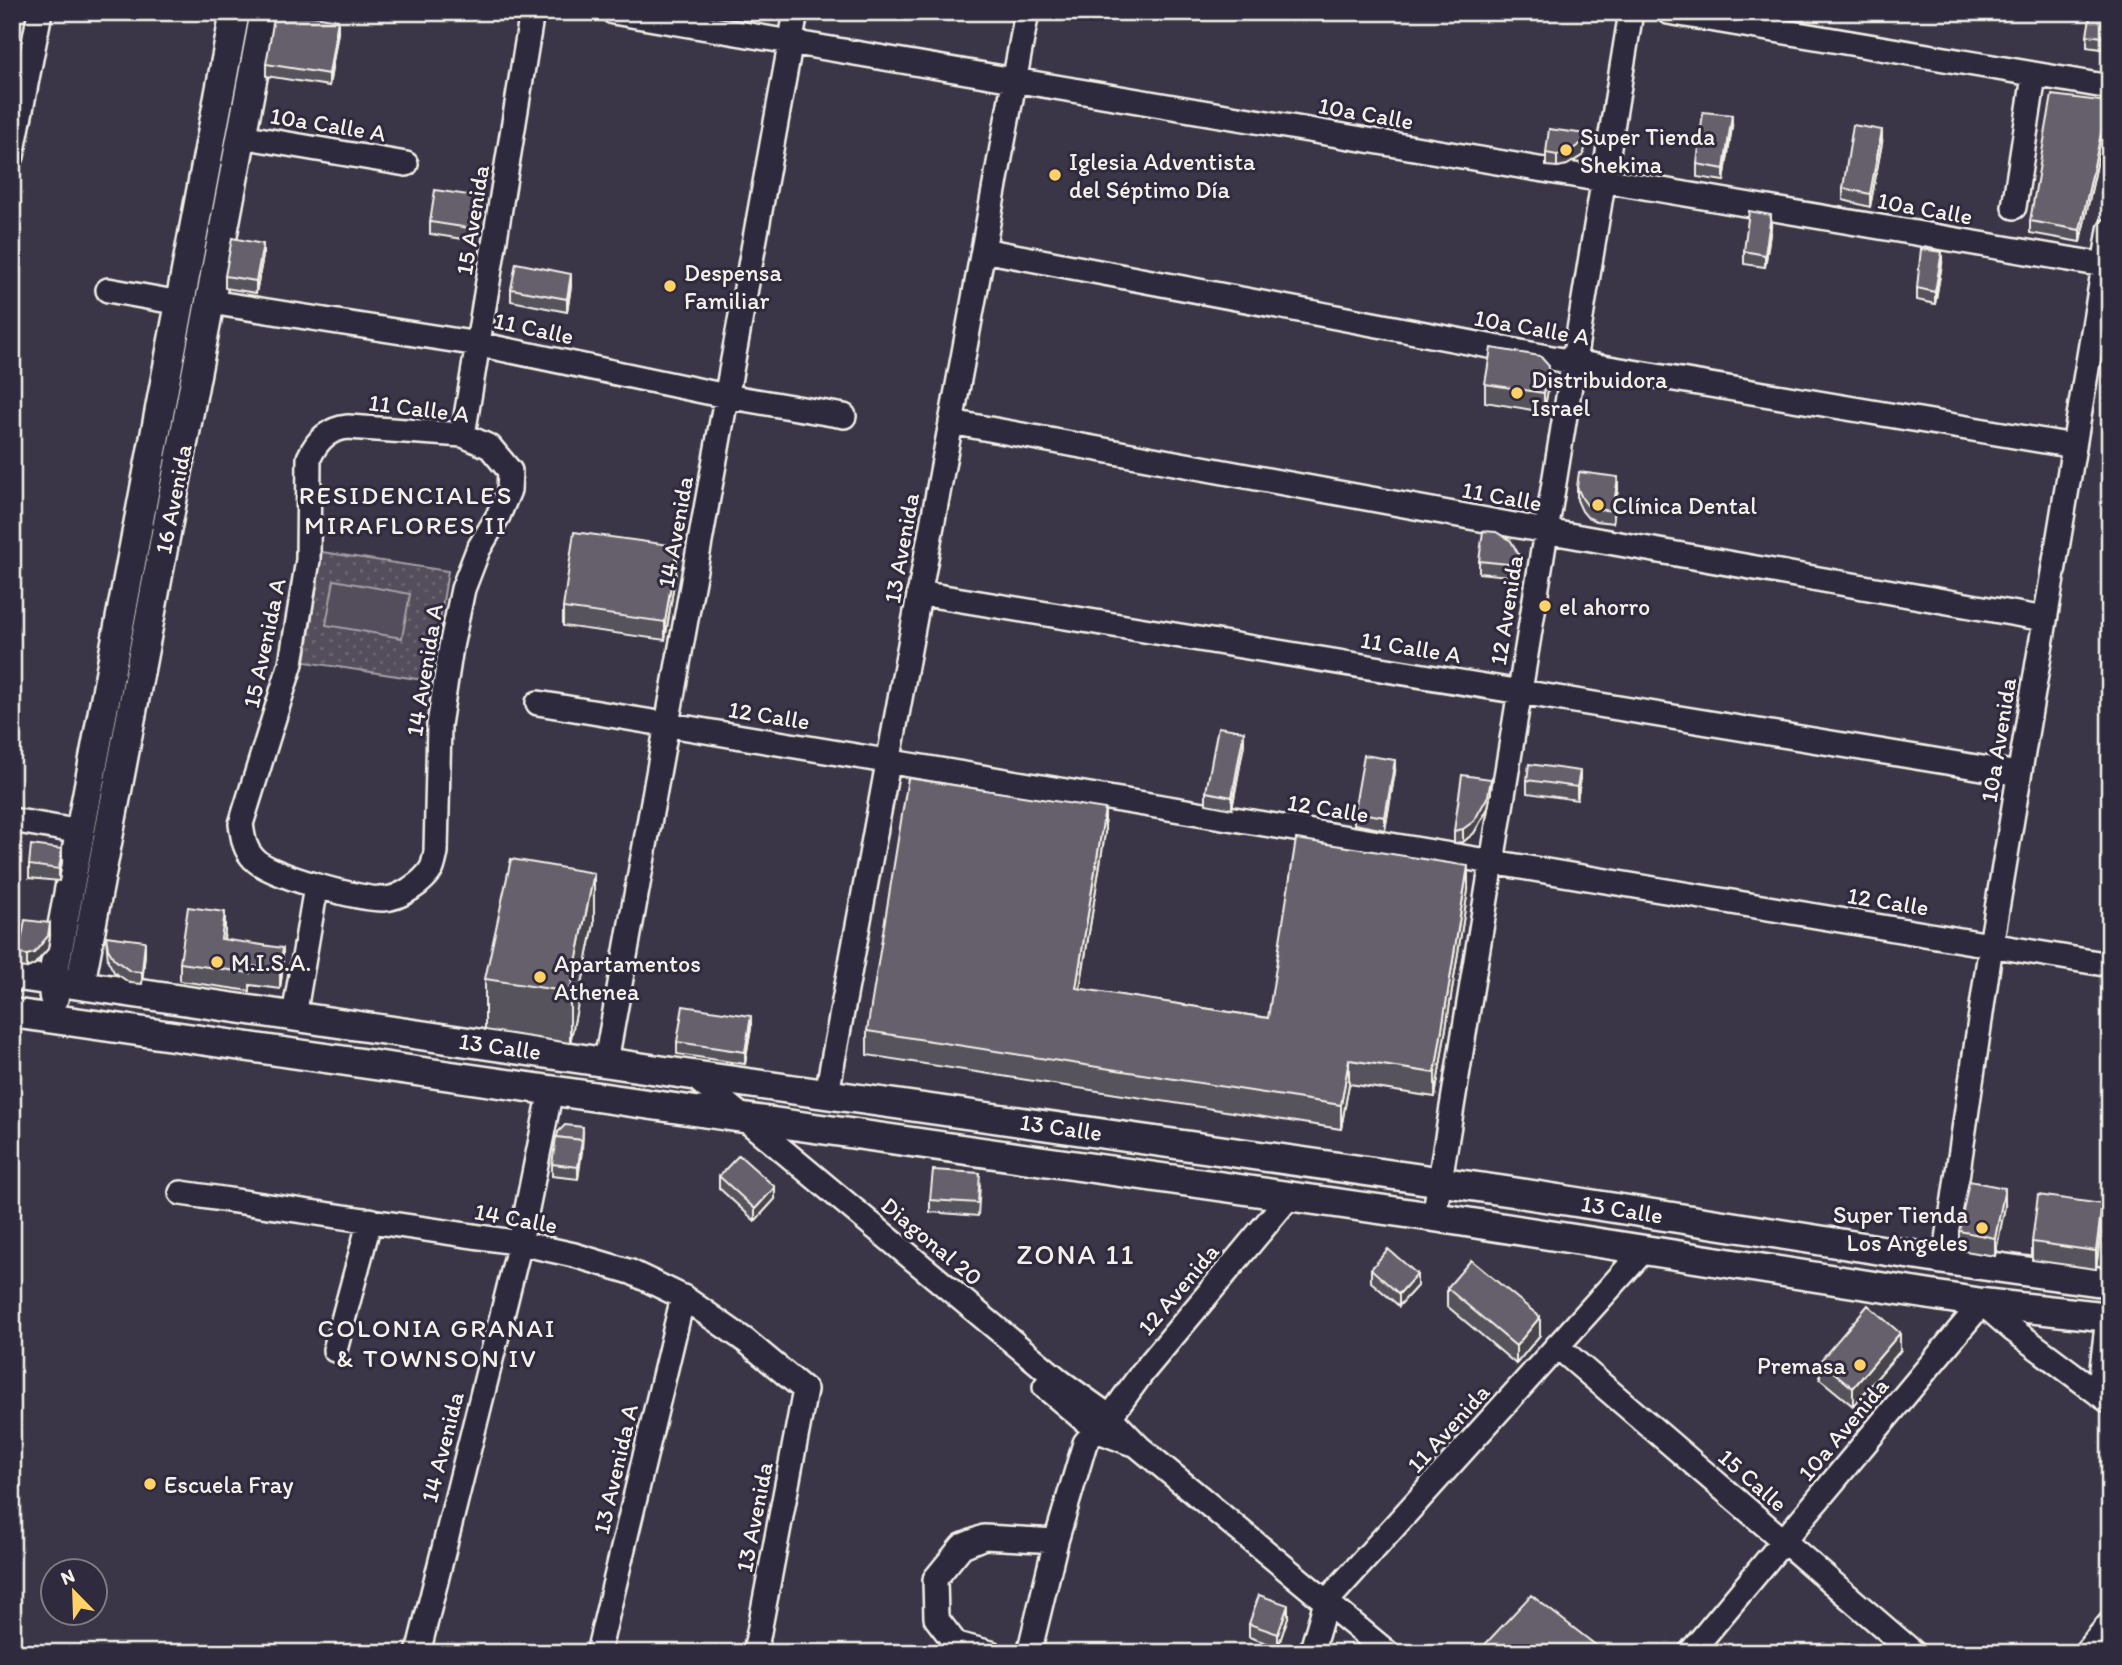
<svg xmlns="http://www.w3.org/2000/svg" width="2122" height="1665" viewBox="0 0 2122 1665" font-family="Itim,sans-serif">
<defs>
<pattern id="grass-dots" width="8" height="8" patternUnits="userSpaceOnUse" patternTransform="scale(1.75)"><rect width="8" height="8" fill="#534e5c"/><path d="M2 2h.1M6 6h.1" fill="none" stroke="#6c6873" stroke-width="1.8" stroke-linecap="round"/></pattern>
</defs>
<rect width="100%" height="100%" fill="#3b3647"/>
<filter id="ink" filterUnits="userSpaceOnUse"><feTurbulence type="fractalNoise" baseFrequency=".0143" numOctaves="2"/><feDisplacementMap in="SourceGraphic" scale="14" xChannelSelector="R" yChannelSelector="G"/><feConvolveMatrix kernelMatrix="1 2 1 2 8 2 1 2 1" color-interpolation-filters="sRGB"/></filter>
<g filter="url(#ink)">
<path fill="url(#grass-dots)" stroke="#a4a0a2" stroke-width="2" d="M322 552 448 571 430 681 305 662Z"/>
<path fill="#534e5c" stroke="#a4a0a2" stroke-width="2" d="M334 580 410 594 402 638 326 625Z"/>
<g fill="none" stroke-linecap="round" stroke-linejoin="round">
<defs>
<path id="minor" d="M613 12 2110 266
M1668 12 2110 87
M241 136 406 164
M12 156 40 12
M2014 207 2034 76
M983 250 1573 362 2074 446
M108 290 180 303
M210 302 478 344 726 396 844 416
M951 422 1546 531 2045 619
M348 427 463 435 490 447 510 471 509 490 498 516 478 550 463 589 451 647 439 725 436 852C435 857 434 863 432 868 424 882 400 899 383 899 358 899 270 876 254 859 244 849 243 837 241 824L291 663 308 560 309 458C317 440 328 429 348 427Z
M463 435 532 12
M919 593 2019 774
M538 703 2110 965
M12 820 81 832
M294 1016 316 887
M606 1061 796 12
M692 1075 1061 1382 1110 1417 1139 1447 1388 1653
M827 1093 1027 12
M181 1193 520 1243 574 1255 631 1272 683 1297 746 1341 805 1390 755 1653
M1434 1217 1631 12
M1945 1260 1991 945 2110 230
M1557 1346 1914 1653
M335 1350 370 1220
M1045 1387 1096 1430 1130 1443
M2099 1394 2108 1317
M1110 1417 1142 1373 1289 1197
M418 1653 520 1243 551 1090
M598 1653 683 1297
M991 1653 956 1644 936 1618 935 1579 962 1546 984 1537 1056 1541
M1029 1653 1056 1541 1085 1443 1096 1430
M1311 1653 1326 1602 1645 1249
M1690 1653 1982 1303 2012 1329 2110 1402
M2085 1653 2110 1623"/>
<path id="major" d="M12 975 692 1075 1513 1192 1945 1260 2110 1283
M80 985 265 12
M54 997 52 981 235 12
M12 1013 1434 1217 1982 1303 2110 1317"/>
</defs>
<use href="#minor" stroke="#f4f1e8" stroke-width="28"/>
<use href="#major" stroke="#f4f1e8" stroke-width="33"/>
<use href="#minor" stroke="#2f2a3d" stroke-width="23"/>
<use href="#major" stroke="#2f2a3d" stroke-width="28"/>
</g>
<path fill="#57535d" stroke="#f4f1e8" stroke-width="2" d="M2110 12V50L2087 47V35Z
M338 32 329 86 266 76V64Z
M2108 114 2080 242 2030 233V221Z
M1732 127 1724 181 1697 177V164Z
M1882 143 1870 207 1843 200V188Z
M1586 146 1583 155 1567 165 1557 167 1546 166V153Z
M481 209 476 241 430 234V222Z
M1771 227 1765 267 1744 264V251Z
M263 256 256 293 225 288V276Z
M1942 264 1935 304 1917 300V288Z
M571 286 567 312 511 301V289Z
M1485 384H1549L1544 412 1485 402Z
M1577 487 1618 489 1613 523 1596 521 1587 517 1582 511 1577 500Z
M1520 557 1518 577 1479 573V561Z
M677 565 665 640 563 626V608Z
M1244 744 1232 809 1206 804V792Z
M1395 772 1385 830 1354 824V812Z
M1527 780 1580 783 1577 800 1527 793Z
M1491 791 1488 808 1474 833 1463 842 1454 843V831Z
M1105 833 1080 989 1268 1018 1468 890 1435 1097 1349 1084 1341 1129 867 1055V1031Z
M62 861 59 881 29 878V865Z
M594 924 570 1043 485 1030V979Z
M225 930 224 940 283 966 280 989 250 985V991L180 981V963Z
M50 936 48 949 34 965 27 968 19 967V954Z
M106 936 145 953 142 984 130 983 114 972 108 961Z
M751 1028 745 1064 677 1054V1042Z
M583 1134 578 1179 552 1176V1164Z
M719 1176 775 1199 755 1221 719 1188Z
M980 1185 978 1216 930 1212V1200Z
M2005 1206 1995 1256 1959 1250V1231Z
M2102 1222 2096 1269 2032 1260V1242Z
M1371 1269 1417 1286 1399 1306 1371 1282Z
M1447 1288 1540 1335 1516 1364 1447 1306Z
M1900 1351 1853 1406 1820 1379V1361Z
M1288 1617 1278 1647 1249 1637V1624Z"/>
<path fill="#47444c" stroke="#f4f1e8" stroke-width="2" d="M338 20V32L329 86V74Z
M2108 102V114L2080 242V230Z
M1732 115V127L1724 181V169Z
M1882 130V143L1870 207V194Z
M1586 134V146L1583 155 1567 165 1557 167V155Z
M481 197V209L476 241V229Z
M1771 215V227L1765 267V255Z
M263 244V256L256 293V281Z
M1942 252V264L1935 304V292Z
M571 274V286L567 312V299Z
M1549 366V384L1544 412V393Z
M1618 477V489L1613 523V511Z
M677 546V565L665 640V622Z
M1244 731V744L1232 809V797Z
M1395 760V772L1385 830V817Z
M1580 771V783L1577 800V787Z
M1491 779V791L1488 808 1474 833 1463 842V829Z
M1105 809V833L1076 1013V988Z
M62 849V861L59 881V869Z
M1468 866V890L1435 1097V1073Z
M594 873V924L570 1043V992Z
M225 912V930L221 957V939Z
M50 923V936L48 949 34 965 27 968V955Z
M145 941V953L142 984V972Z
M283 948V966L280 989V970Z
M751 1016V1028L745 1064V1052Z
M1349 1060V1084L1341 1129V1105Z
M583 1127 582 1152 578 1179V1167Z
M775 1187V1199L755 1221V1209Z
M2005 1188V1206L1995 1256V1238Z
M2102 1204V1222L2096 1269V1251Z
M1417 1274V1286L1399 1306V1294Z
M1540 1317V1335L1516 1364V1346Z
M1900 1333V1351L1853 1406V1388Z
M1288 1605V1617L1278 1647V1634Z"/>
<path fill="#65616c" stroke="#f4f1e8" stroke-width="2" d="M275 12H291L338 20 329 74 266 64Z
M2091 12H2110V38L2087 35Z
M2052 95 2108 102 2080 230 2030 221Z
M1703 112 1732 115 1724 169 1697 164Z
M1853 125 1882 130 1870 194 1843 188Z
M1549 129 1586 134 1583 142 1567 153 1557 155 1546 153Z
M435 190 481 197 476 229 430 222Z
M1749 211 1771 215 1765 255 1744 251Z
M232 238 263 244 256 281 225 276Z
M1921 249 1942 252 1935 292 1917 288Z
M516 263 571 274 567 299 511 289Z
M1491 348 1540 356 1549 366 1544 393 1485 384Z
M1579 472 1618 477 1613 511 1596 509 1587 505 1582 498 1577 487Z
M1483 531 1496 532 1511 541 1520 557 1518 565 1479 561Z
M574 532 677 546 665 622 563 608Z
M1218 727 1244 731 1232 797 1206 792Z
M1364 755 1395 760 1385 817 1354 812Z
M1529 764 1580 771 1577 787 1527 780Z
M1462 775 1491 779 1488 796 1474 821 1463 829 1454 831Z
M908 778 1105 809 1076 988 1268 1018 1296 839 1468 866 1435 1073 1349 1060 1341 1105 867 1031Z
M31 845 62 849 59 869 29 865Z
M511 859 594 873 570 992 485 979Z
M188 907 225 912 221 939 283 948 280 970 250 966V973L180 963Z
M25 920 50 923 48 936 34 953 27 955 19 954Z
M106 936 145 941 142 972 130 971 114 959 108 949Z
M683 1006 751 1016 745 1052 677 1042Z
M565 1125 583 1127 582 1146V1140L557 1137 558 1132Z
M556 1137 582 1140 578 1167 552 1164Z
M739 1155 775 1187 755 1209 719 1176Z
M933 1170 980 1173 978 1203 930 1200Z
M1969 1181 2005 1188 1995 1238 1959 1231Z
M2038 1195 2102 1204 2096 1251 2032 1242Z
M1388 1249 1417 1274 1399 1294 1371 1269Z
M1471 1260 1540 1317 1516 1346 1447 1288Z
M1868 1305 1900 1333 1853 1388 1820 1361Z
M1259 1595 1288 1605 1278 1634 1249 1624Z
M1531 1595 1606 1653H1477Z"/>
</g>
<g fill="#ffd166" stroke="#2f2a3d" stroke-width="2.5">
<circle cx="1566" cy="150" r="7"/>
<circle cx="1055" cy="175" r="7"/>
<circle cx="670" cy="286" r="7"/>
<circle cx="1517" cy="393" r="7"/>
<circle cx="1598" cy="505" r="7"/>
<circle cx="1545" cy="606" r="7"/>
<circle cx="217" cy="962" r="7"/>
<circle cx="540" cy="977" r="7"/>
<circle cx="1982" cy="1228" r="7"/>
<circle cx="1860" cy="1365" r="7"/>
<circle cx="150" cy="1484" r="7"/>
</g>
<g text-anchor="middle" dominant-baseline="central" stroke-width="6" stroke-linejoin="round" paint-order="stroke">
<g font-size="24" fill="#f4f1e8" stroke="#2f2a3d">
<text transform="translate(1366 113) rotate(10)">10a Calle</text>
<text transform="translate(328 124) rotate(9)">10a Calle A</text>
<text transform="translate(1925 208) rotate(10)">10a Calle</text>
<text transform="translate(472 220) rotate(-81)">15 Avenida</text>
<text transform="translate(1532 327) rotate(10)">10a Calle A</text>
<text transform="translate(534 328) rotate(12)">11 Calle</text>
<text transform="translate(419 408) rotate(7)">11 Calle A</text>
<text transform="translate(1502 496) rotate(10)">11 Calle</text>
<text transform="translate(173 499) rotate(-79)">16 Avenida</text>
<text transform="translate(675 532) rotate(-80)">14 Avenida</text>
<text transform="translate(901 548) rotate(-80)">13 Avenida</text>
<text transform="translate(1506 610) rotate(-81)">12 Avenida</text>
<text transform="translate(264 643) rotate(-78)">15 Avenida A</text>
<text transform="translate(1411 647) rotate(9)">11 Calle A</text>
<text transform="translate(424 670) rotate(-81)">14 Avenida A</text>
<text transform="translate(769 715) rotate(9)">12 Calle</text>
<text transform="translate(1998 740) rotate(-81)">10a Avenida</text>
<text transform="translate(1328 808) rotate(9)">12 Calle</text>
<text transform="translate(1888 901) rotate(9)">12 Calle</text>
<text transform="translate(500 1046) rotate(8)">13 Calle</text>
<text transform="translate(1061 1127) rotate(8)">13 Calle</text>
<text transform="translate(1622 1209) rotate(9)">13 Calle</text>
<text transform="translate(516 1218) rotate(10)">14 Calle</text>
<text transform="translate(932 1241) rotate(40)">Diagonal 20</text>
<text transform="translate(1178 1289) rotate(-50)">12 Avenida</text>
<text transform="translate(1448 1428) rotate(-48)">11 Avenida</text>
<text transform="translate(1843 1429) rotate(-50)">10a Avenida</text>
<text transform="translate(442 1447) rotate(-76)">14 Avenida</text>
<text transform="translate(615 1469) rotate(-77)">13 Avenida A</text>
<text transform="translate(1753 1480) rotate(41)">15 Calle</text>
<text transform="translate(754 1517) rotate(-79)">13 Avenida</text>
</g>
<g font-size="24" fill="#f4f1e8" stroke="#2f2a3d" text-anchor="start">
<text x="1580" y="136">Super Tienda<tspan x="1580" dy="28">Shekina</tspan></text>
<text x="1069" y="161">Iglesia Adventista<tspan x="1069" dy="28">del Séptimo Día</tspan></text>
<text x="684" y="272">Despensa<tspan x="684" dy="28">Familiar</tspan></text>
<text x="1531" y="379">Distribuidora<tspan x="1531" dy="28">Israel</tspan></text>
<text x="1612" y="505">Clínica Dental</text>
<text x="1559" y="606">el ahorro</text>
<text x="231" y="962">M.I.S.A.</text>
<text x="554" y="963">Apartamentos<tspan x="554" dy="28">Athenea</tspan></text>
<text x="1968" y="1214" text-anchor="end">Super Tienda<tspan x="1968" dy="28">Los Angeles</tspan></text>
<text x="1846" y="1365" text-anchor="end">Premasa</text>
<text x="164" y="1484">Escuela Fray</text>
</g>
<g font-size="26" letter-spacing="2" fill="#f4f1e8" stroke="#2f2a3d">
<text x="406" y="495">RESIDENCIALES<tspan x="406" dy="30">MIRAFLORES II</tspan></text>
<text x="437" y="1328">COLONIA GRANAI<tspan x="437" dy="30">&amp; TOWNSON IV</tspan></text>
</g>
<g font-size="28" letter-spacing="2" fill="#f4f1e8" stroke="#2f2a3d">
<text x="1076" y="1254">ZONA 11</text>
</g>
</g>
<rect width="2122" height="1665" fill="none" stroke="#2f2a3d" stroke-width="42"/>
<rect x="21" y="21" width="2080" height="1623" fill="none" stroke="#f4f1e8" stroke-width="2.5" filter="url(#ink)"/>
<g transform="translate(74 1592) rotate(337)"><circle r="33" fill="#2f2a3d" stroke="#7e7a81" stroke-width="2"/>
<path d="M0-5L12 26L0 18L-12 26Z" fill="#ffd166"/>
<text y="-10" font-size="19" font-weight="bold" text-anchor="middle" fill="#f4f1e8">N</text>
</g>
</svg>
